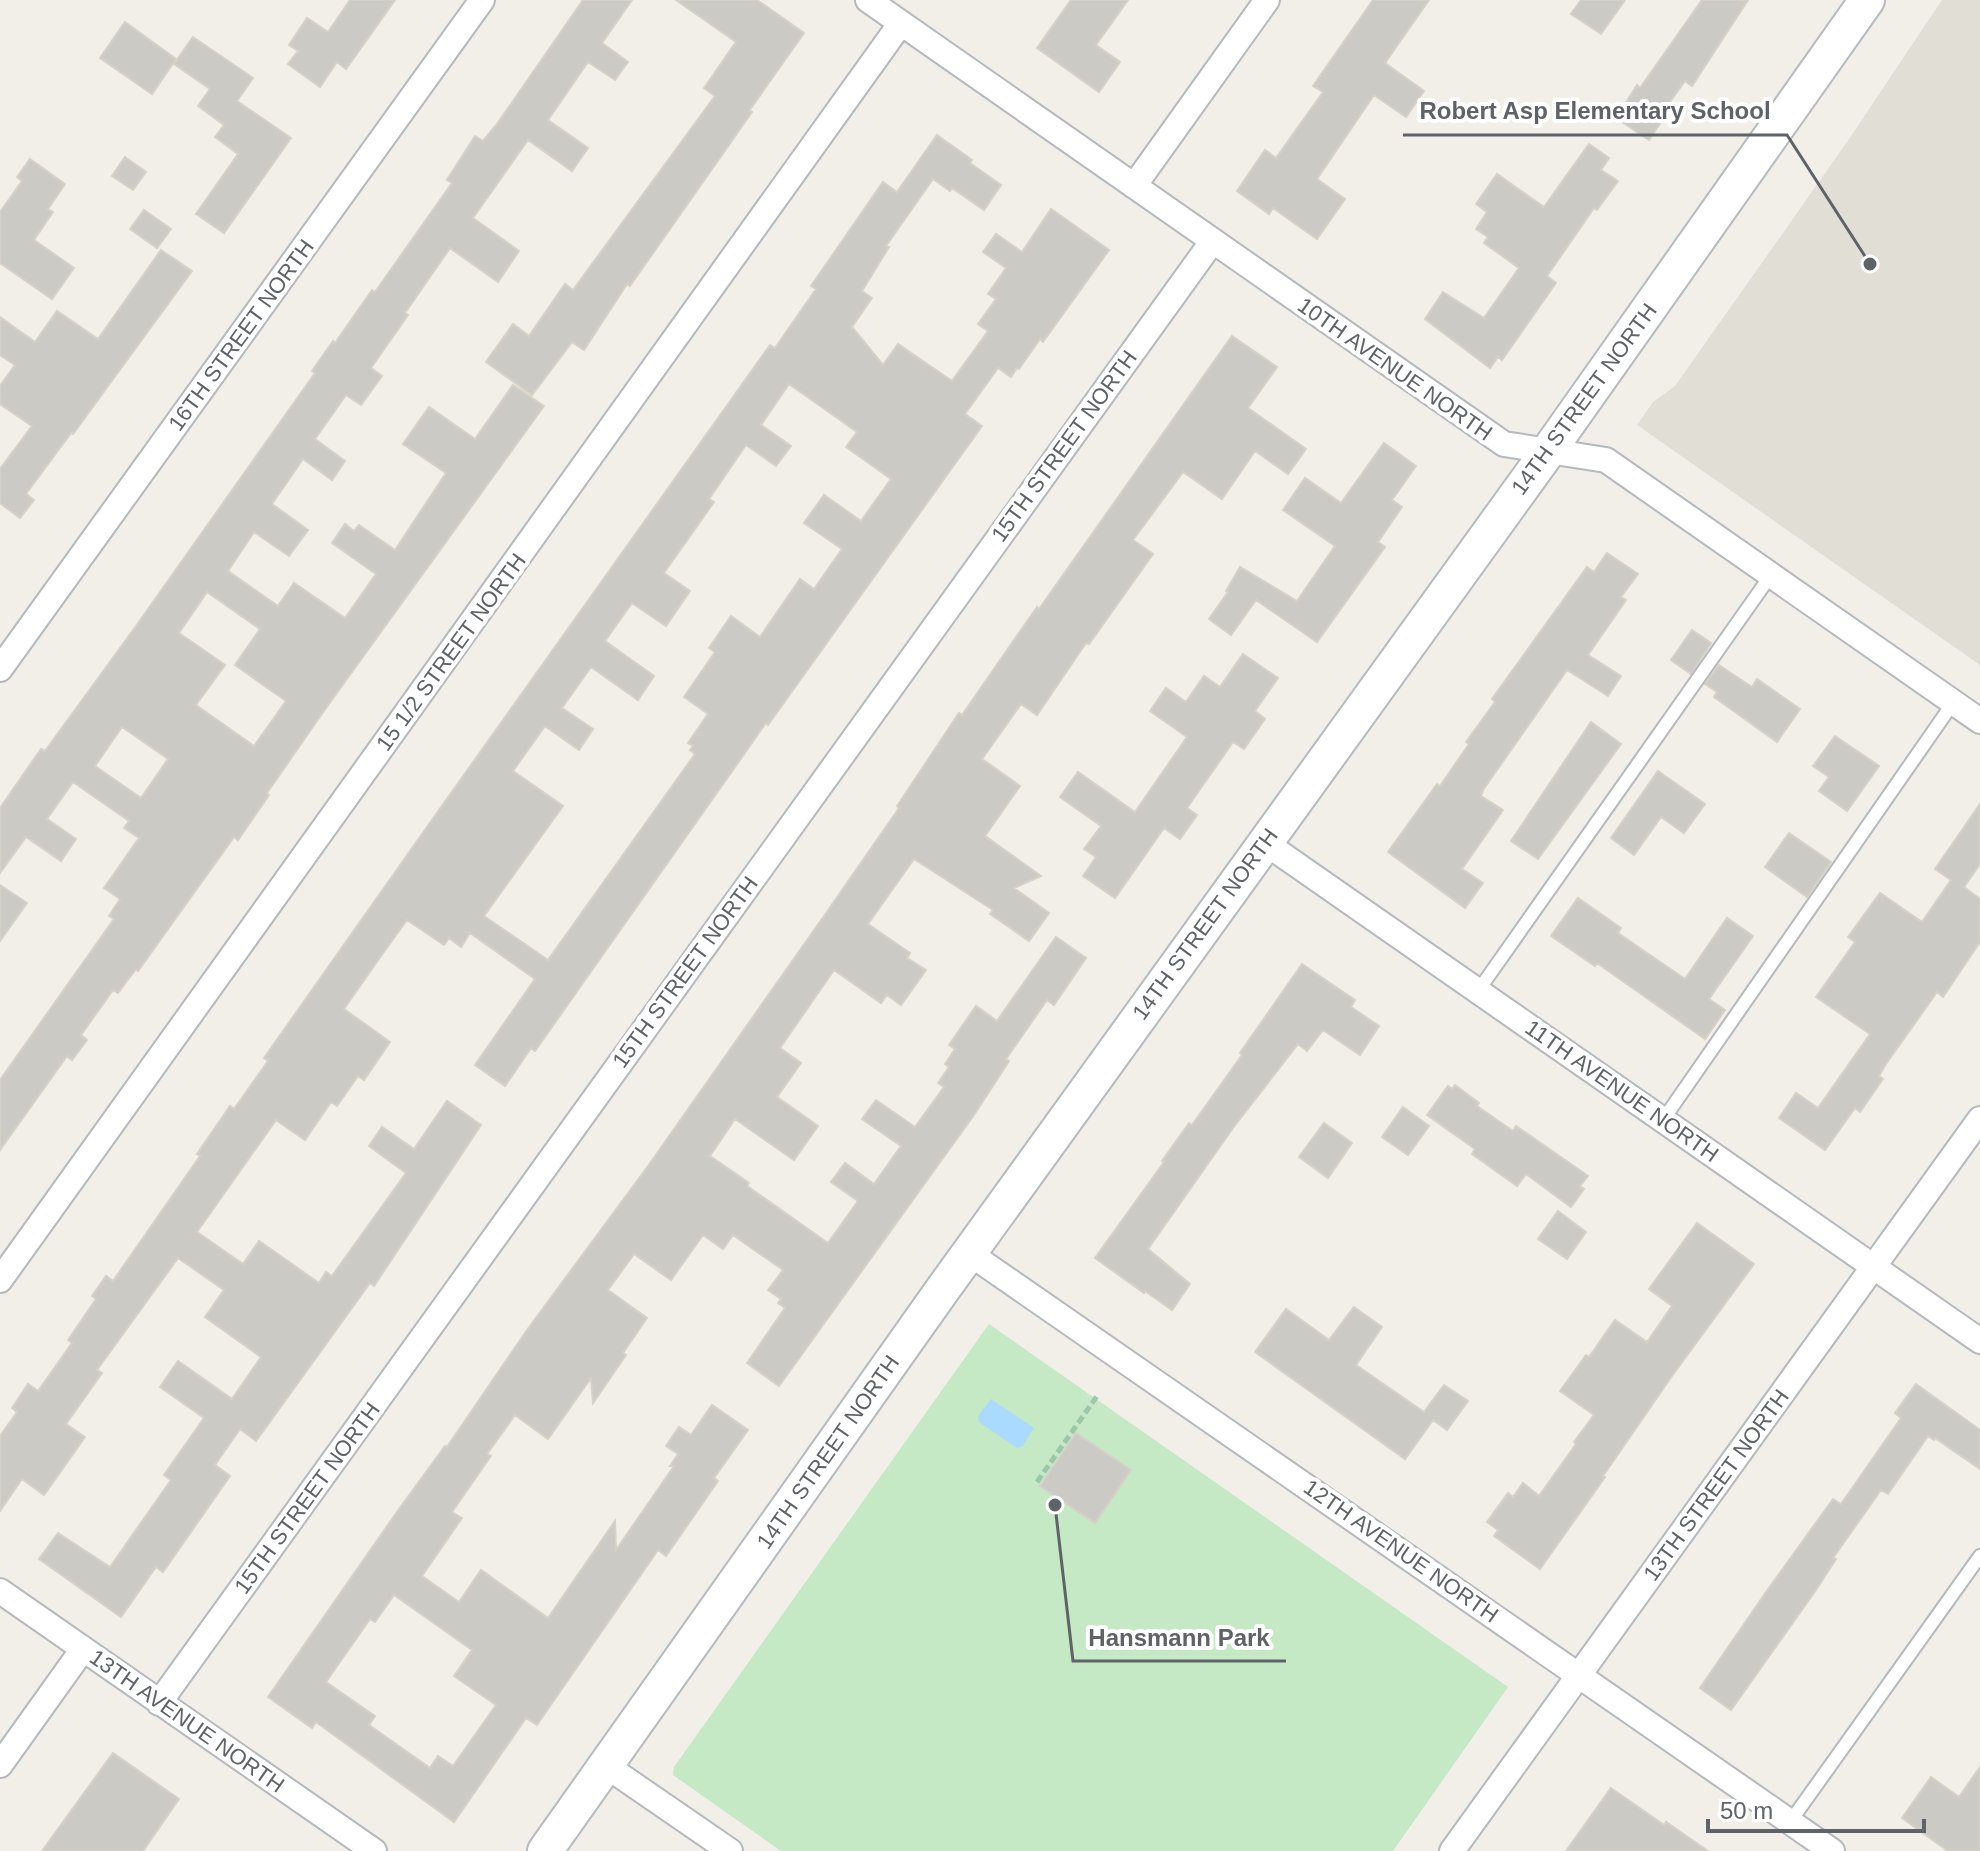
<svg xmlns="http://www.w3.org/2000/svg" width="1980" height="1851" viewBox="0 0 1980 1851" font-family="Arial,sans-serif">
<rect width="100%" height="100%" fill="#f1efe8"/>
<path fill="#e1ded6" d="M1942 0H1980V665L1637 425 1653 402 1675 386 1847 142Z"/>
<path fill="#c5e8c5" d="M989 1324 1508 1687 1393 1851H781L673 1775 674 1767Z"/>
<path fill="#aadaff" d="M991 1399 1034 1428 1023 1446 1017 1448 979 1422 978 1416Z"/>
<path fill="#cccac5" stroke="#d6d1c6" stroke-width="2" fill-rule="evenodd" d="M350 0H395L346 69 337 62 320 87 288 64 298 51 289 45 307 18 328 32Z
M583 0H632L602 43 628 62 615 80 588 62 548 120 588 148 572 171 528 140 473 218 519 251 498 282 450 248 405 313 408 315 371 368 382 376 361 405 346 395 315 439 345 461 332 480 303 459 272 504 308 530 289 556 254 532 228 571 278 606 294 583 345 618 376 574 332 543 345 524 354 531 359 525 395 550 446 473 403 444 429 407 475 439 513 385 544 406 326 708 267 793 269 795 238 840 234 837 138 971 136 969 118 993 113 990 81 1035 87 1040 72 1060 67 1056 0 1150V1080L114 919 109 916 120 899 104 888 139 838 124 828 129 821 73 782 47 819 76 839 61 861 26 837 0 873V808L41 749 45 751 136 626 315 373 312 371 333 341 335 343 372 290 375 292 452 183 447 180 475 136 483 141 497 124ZM207 592 260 629 235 665 286 701 254 746 196 705 225 665 179 633ZM122 727 168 759 141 798 95 766Z
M676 0H757L804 33 749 111 752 112 630 286 627 284 584 350 572 342 532 395 486 362 513 324 529 336 565 284 573 290 715 96 704 88 736 42Z
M1071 0H1128L1096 45 1120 62 1099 92 1037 48Z
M1373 0H1429L1385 63 1424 91 1406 117 1374 95 1317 179 1345 199 1317 239 1273 208 1269 214 1237 191 1265 150 1276 158 1323 92 1313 86Z
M1581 0H1625L1601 34 1571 14Z
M1702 0H1748L1692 86 1685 81 1657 120 1661 122 1649 140 1616 118 1637 85 1640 88Z
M125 22 176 59 152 94 100 58Z
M193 37 253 78 237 101 291 138 224 233 196 214 238 154 215 137 224 125 198 106 210 89 174 64Z
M937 135 972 160 970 163 1001 185 984 210 952 188 950 191 933 179 886 246 889 247 862 291 872 298 852 327 883 365 898 344 952 381 988 331 978 324 996 299 988 294 1006 268 983 252 996 234 1022 252 1051 209 1109 250 1043 342 1040 339 1019 369 1017 368 1011 377 998 368 965 414 982 426 768 725 766 723 535 1051 531 1048 505 1086 475 1065 535 979 470 933 461 947 449 938 444 945 407 920 381 956 344 1009 390 1042 364 1080 358 1076 337 1106 331 1102 305 1140 276 1120 197 1232 243 1264 259 1241 319 1283 326 1272 332 1276 406 1173 369 1146 382 1127 414 1149 447 1101 481 1125 374 1286 370 1283 256 1441 240 1429 215 1465 230 1476 163 1572 156 1567 121 1617 39 1559 58 1533 110 1567 171 1480 164 1475 204 1418 160 1387 178 1361 232 1399 261 1357 205 1317 224 1290 178 1258 97 1370 102 1373 66 1424 85 1437 44 1495 22 1479 0 1511V1436L17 1412 12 1408 28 1384 38 1391 72 1343 68 1340 96 1299 92 1296 106 1276 113 1281 200 1156 197 1154 230 1106 234 1109 268 1061 264 1058 429 824 770 345 775 348 816 289 811 286 883 182 897 192ZM789 384 857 432 846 447 891 479 861 521 824 495 804 523 842 549 814 589 800 579 760 637 731 616 709 648 715 652 684 697 708 714 688 743 693 746 690 750 695 754 548 960 484 916 563 806 513 771 545 726 579 750 593 729 562 708 591 667 638 700 654 676 605 641 632 603 666 626 690 591 664 573 714 502 709 499 746 445 776 466 791 446 761 425Z
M1589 144 1609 158 1601 170 1618 181 1597 210 1594 208 1547 276 1556 283 1502 360 1498 357 1490 368 1425 319 1443 292 1484 318 1519 268 1484 243 1488 237 1476 229 1487 212 1476 204 1497 174 1544 207Z
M125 157 146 172 133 190 112 176Z
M30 159 65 184 48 209 53 212 34 240 74 268 52 299 0 263V212L22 181 17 177Z
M144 210 171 229 157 248 130 229Z
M161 250 192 271 73 434 71 433 26 494 34 500 20 518 0 503V469L32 426 0 404V386L15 365 0 355V317L35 342 57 311 98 339Z
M1232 336 1277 367 1248 408 1306 449 1288 474 1255 451 1222 499 1183 472 1133 540 1153 554 1089 644 1086 643 1037 715 1021 704 982 759 1020 786 985 836 1041 876 1014 888 1049 913 1029 941 990 914 993 910 914 859 868 924 910 953 907 958 926 970 901 1005 887 995 881 1003 834 970 780 1048 801 1063 777 1097 818 1126 794 1160 735 1119 710 1156 749 1183 747 1186 828 1243 858 1201 831 1182 845 1163 874 1184 901 1146 862 1119 876 1100 915 1127 944 1087 938 1083 949 1067 945 1064 955 1049 949 1045 976 1006 997 1021 1056 937 1086 958 1054 1005 1047 1000 1006 1059 1009 1061 974 1115 779 1386 747 1363 785 1308 778 1303 781 1299 768 1290 783 1270 733 1235 723 1249 703 1235 671 1280 634 1254 608 1290 647 1318 623 1353 626 1355 593 1403 591 1378 548 1439 515 1415 487 1454 491 1456 452 1512 462 1518 422 1576 459 1602 481 1570 548 1618 615 1521 616 1550 674 1466H670L678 1454 666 1446 679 1427 691 1435 712 1405 748 1430 714 1478 718 1481 666 1556 658 1550 537 1725 526 1718 454 1822 316 1722 312 1728 268 1697 399 1509 445 1446 447 1447 527 1330 648 1166 824 916 899 808 897 806 959 713 962 715 1037 607 1039 609ZM394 1595 472 1650 454 1676 496 1705 453 1766 438 1756 430 1768 369 1725 375 1716 326 1682 370 1619 375 1622Z
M1384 443 1416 466 1392 500 1402 507 1378 542 1385 547 1317 642 1256 600 1231 635 1209 619 1228 592 1226 591 1240 567 1297 601 1335 546 1283 510 1305 478 1341 503Z
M1607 553 1638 574 1621 597 1626 600 1588 655 1621 676 1608 696 1567 670 1483 790 1481 796 1503 810 1462 869 1483 883 1465 908 1388 852 1437 784 1440 786 1469 744 1466 742 1495 702 1492 699 1587 567 1594 572Z
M1692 630 1711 643 1691 674 1671 660Z
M1243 654 1278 678 1255 711 1265 719 1244 749 1233 742 1187 808 1197 815 1180 839 1164 828 1115 898 1083 876 1096 857 1084 849 1101 826 1060 797 1078 772 1135 812 1187 737 1150 711 1166 688 1186 702 1204 676 1220 687Z
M1719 665 1752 687 1757 679 1800 709 1777 742 1714 697 1717 692 1705 684Z
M1591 722 1621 744 1538 859 1511 841Z
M1835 736 1879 766 1847 811 1819 791 1829 777 1813 766Z
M1658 771 1705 804 1684 833 1661 817 1634 855 1611 838Z
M1980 804V864L1964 887 1980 899V942L1943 997 1937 992 1886 1064 1879 1076 1883 1079 1860 1112 1855 1108 1825 1150 1779 1118 1796 1093 1818 1108 1870 1034 1816 997 1855 942 1848 937 1880 893 1922 922 1951 880 1935 869Z
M1789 833 1831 862 1807 897 1765 867Z
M0 885 27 903 0 941Z
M1578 898 1621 928 1618 933 1685 979 1727 918 1753 936 1709 999 1725 1010 1705 1039 1597 963 1595 966 1551 936Z
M1302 964 1355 1000 1351 1007 1379 1026 1360 1055 1323 1030 1307 1051 1298 1044 1233 1128 1148 1249 1190 1284 1172 1310 1145 1291 1144 1293 1095 1258 1164 1162 1162 1161 1189 1123 1192 1125 1242 1055 1240 1053Z
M1455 1085 1479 1103 1477 1106 1513 1131 1516 1126 1588 1176 1580 1186 1584 1189 1571 1207 1526 1174 1517 1186 1472 1154 1475 1149 1427 1115 1448 1086 1452 1089Z
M1403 1107 1429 1126 1408 1155 1382 1137Z
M1324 1123 1352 1143 1328 1178 1299 1157Z
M1558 1211 1586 1232 1567 1259 1538 1239Z
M1697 1223 1754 1264 1672 1376 1603 1476 1605 1477 1540 1569 1494 1536 1498 1530 1487 1522 1508 1493 1513 1497 1523 1483 1539 1496 1576 1444 1574 1442 1594 1415 1560 1391 1586 1355 1589 1357 1615 1320 1647 1342 1672 1306 1649 1289Z
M1354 1307 1382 1327 1356 1365 1424 1412 1444 1385 1468 1401 1447 1430 1433 1420 1405 1459 1255 1352 1286 1309 1329 1340Z
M1916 1384 1980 1430V1469L1935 1438 1934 1440 1928 1436 1888 1494 1881 1490 1833 1558 1836 1559 1816 1590 1731 1710 1700 1688 1766 1592 1833 1499 1841 1504 1901 1418 1895 1413Z
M1076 1433 1131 1470 1095 1523 1040 1486Z
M113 1753 179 1799 143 1851H42Z
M1980 1767V1851H1948L1902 1818 1931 1777 1959 1797Z
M1611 1788 1664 1825 1666 1822 1708 1851H1566Z"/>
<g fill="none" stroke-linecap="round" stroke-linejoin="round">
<defs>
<path id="lane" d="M1478 991 1771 575
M1663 1120 1953 703
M1790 1822 1980 1556"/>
<path id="street" d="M868 0 1504 444 1606 460 1980 721
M1134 186 1267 0
M0 669 482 0
M1264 842 1980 1341
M969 1253 1832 1851
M0 1280 901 23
M0 1591 374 1851
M159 1703 1212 242
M0 1765 83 1649
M605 1765 730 1851
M1452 1851 1980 1119"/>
<path id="secondary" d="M545 1851 943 1289 1549 450 1867 0"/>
</defs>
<use href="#lane" stroke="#b5b8bc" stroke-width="16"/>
<use href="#street" stroke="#b5b8bc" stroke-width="28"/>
<use href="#secondary" stroke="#b6babf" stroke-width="38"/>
<path stroke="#9cc7a9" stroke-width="5" stroke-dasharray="8 4" stroke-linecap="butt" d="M1037 1482 1097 1396"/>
<use href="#lane" stroke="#fff" stroke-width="12"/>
<use href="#street" stroke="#fff" stroke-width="24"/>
<use href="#secondary" stroke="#fff" stroke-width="34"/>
</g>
<g text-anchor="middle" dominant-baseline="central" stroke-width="8" stroke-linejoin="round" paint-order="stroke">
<g font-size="22" fill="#5f6368" stroke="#fff">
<text transform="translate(241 335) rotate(-54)">16TH STREET NORTH</text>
<text transform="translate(1395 369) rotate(35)">10TH AVENUE NORTH</text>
<text transform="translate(1584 399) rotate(-54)">14TH STREET NORTH</text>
<text transform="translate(1064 446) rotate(-54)">15TH STREET NORTH</text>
<text transform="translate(451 652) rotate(-54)">15 1/2 STREET NORTH</text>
<text transform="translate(1205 924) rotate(-54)">14TH STREET NORTH</text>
<text transform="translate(685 972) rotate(-54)">15TH STREET NORTH</text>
<text transform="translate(1622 1091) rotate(35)">11TH AVENUE NORTH</text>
<text transform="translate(828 1452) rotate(-55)">14TH STREET NORTH</text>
<text transform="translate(1716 1485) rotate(-54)">13TH STREET NORTH</text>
<text transform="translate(307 1498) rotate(-54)">15TH STREET NORTH</text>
<text transform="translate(1401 1551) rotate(35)">12TH AVENUE NORTH</text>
<text transform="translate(187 1721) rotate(35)">13TH AVENUE NORTH</text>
</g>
</g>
<path fill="none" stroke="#5f6368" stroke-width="3" d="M1870 264L1787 135H1403M1055 1505L1073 1661H1286"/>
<g fill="#5f6368" stroke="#fff" stroke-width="3">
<circle cx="1870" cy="264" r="8"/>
<circle cx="1055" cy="1505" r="8"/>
</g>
<g font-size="24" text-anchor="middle" font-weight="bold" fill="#5f6368" stroke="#fff" stroke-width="8" stroke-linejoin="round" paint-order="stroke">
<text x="1595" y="119">Robert Asp Elementary School</text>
<text x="1179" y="1646">Hansmann Park</text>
</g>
<path d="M1708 1819v12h216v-12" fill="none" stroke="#5f6368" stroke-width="4"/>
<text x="1720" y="1819" font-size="24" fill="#5f6368" stroke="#ffffff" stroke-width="6" paint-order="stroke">50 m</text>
</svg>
